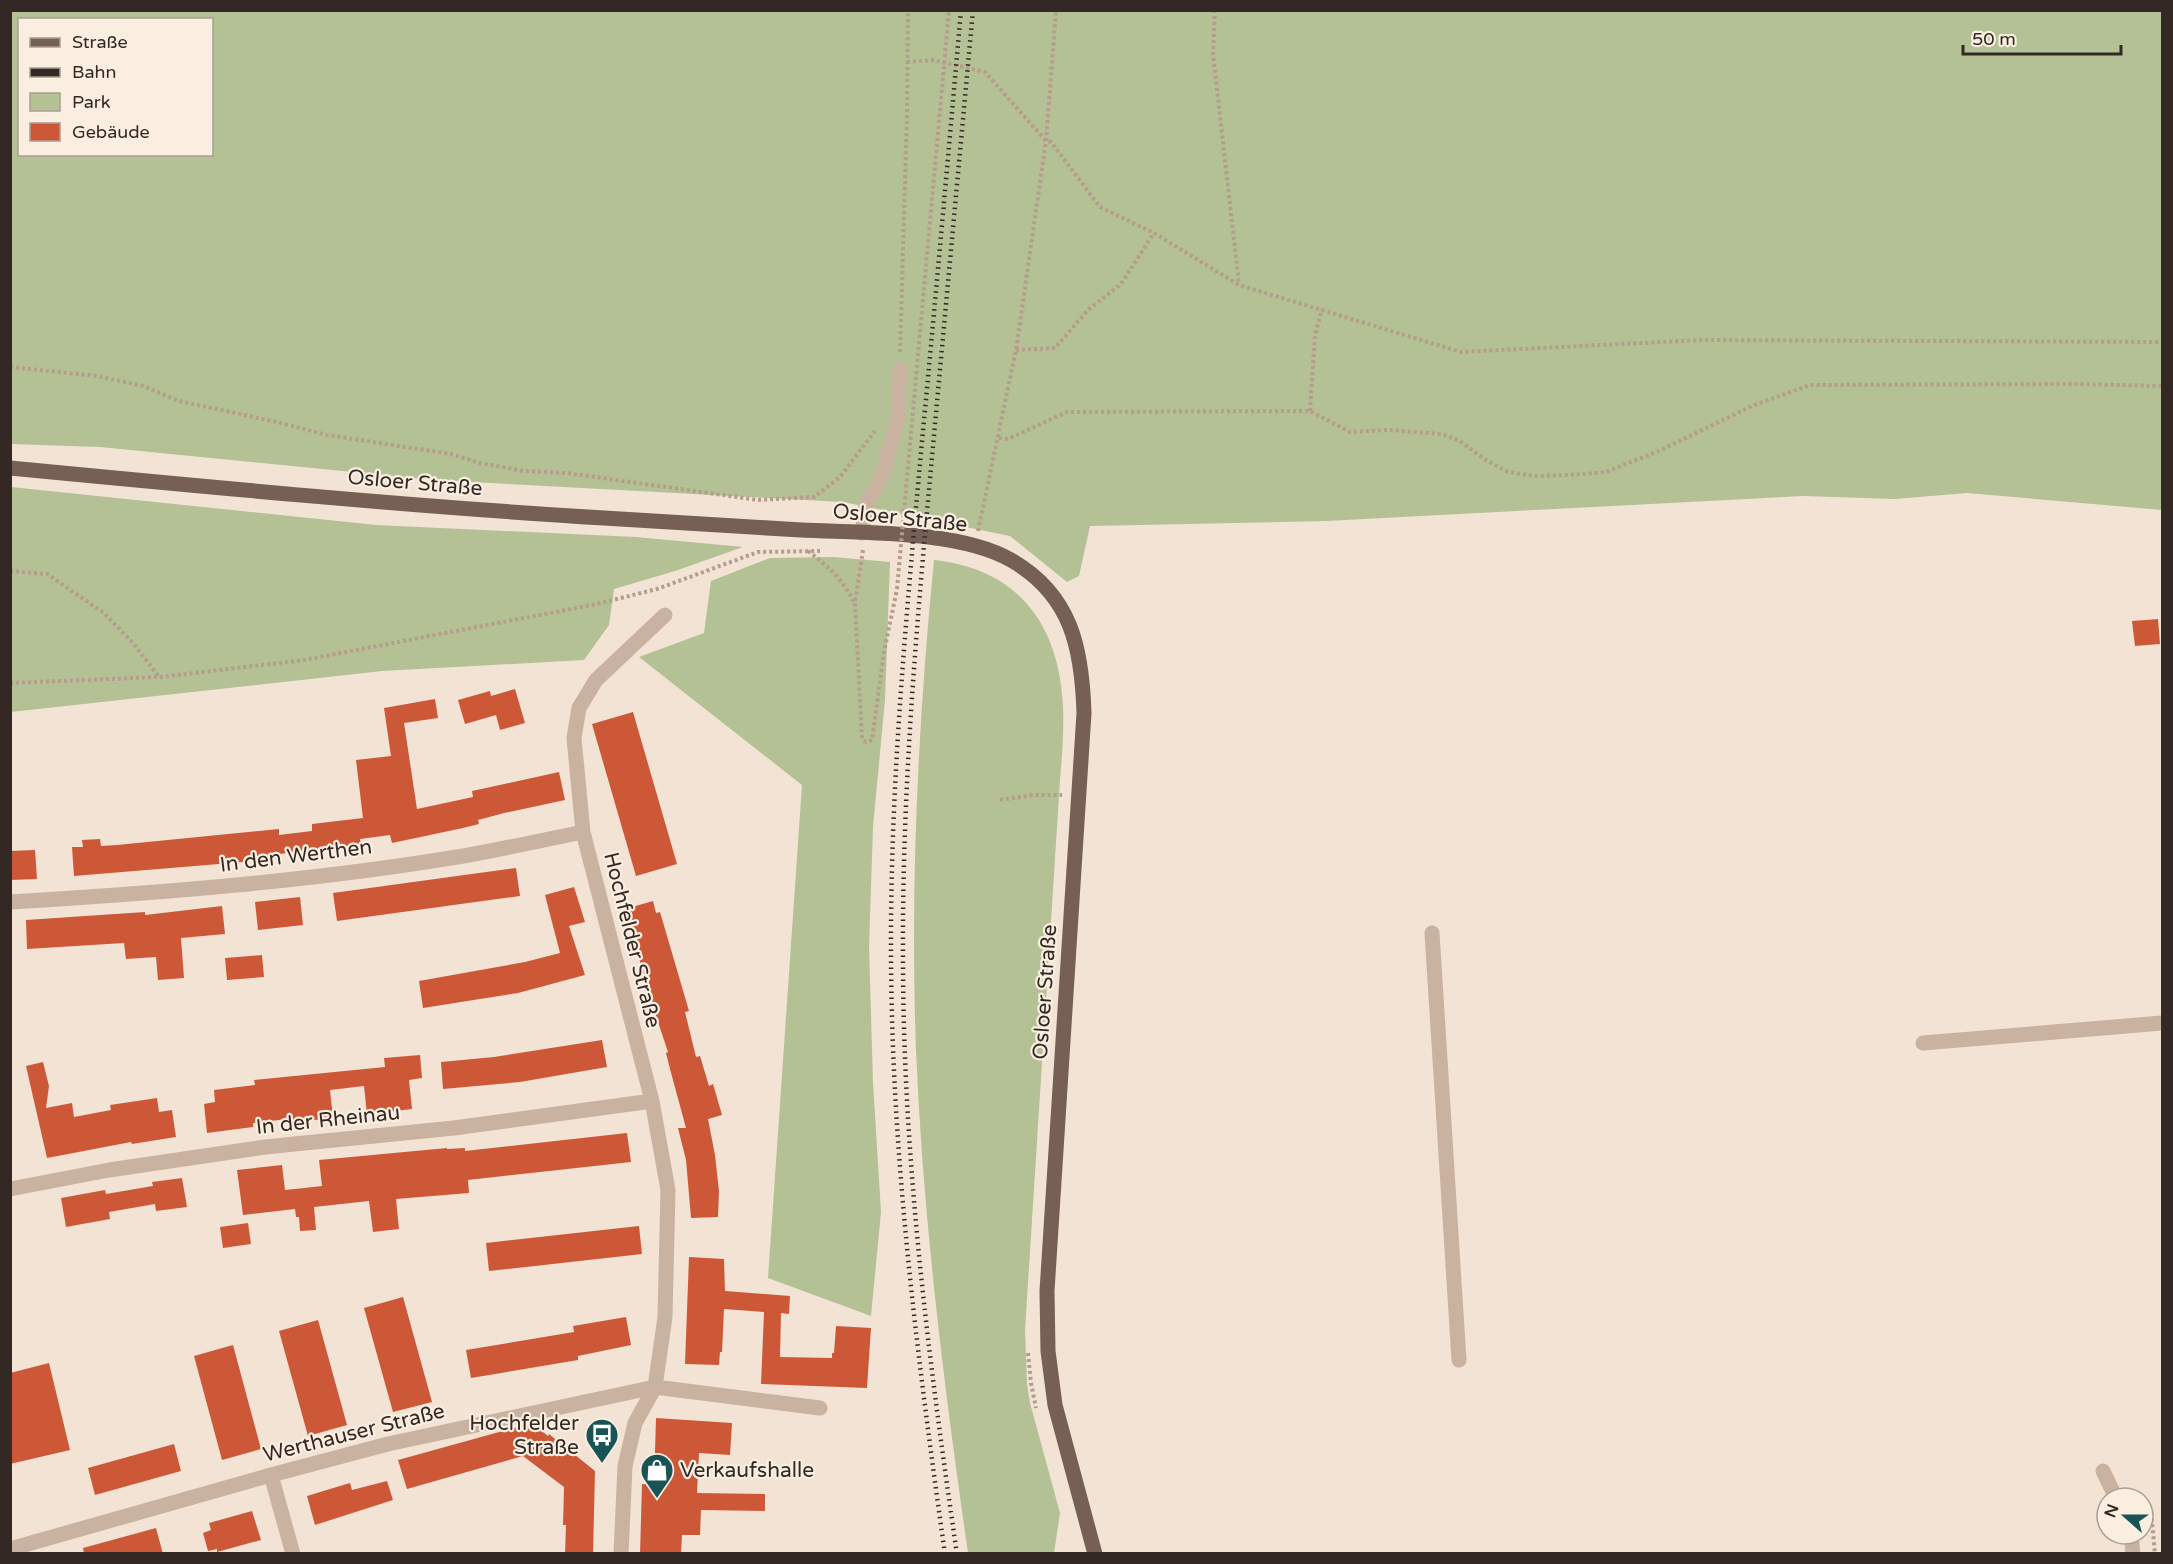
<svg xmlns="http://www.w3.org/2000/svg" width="2173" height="1564" viewBox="0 0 2173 1564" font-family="'Varela Round',sans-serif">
<rect width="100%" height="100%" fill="#f2e3d5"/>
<path fill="#b3c195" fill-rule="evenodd" d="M11 11H2162V510L1967 493 1895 499 1803 496 1326 521 1090 526 1079 576 1067 582 1010 536 843 502 434 480 100 447 11 444ZM20 20H212V154H20Z
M11 487 376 525 636 537 743 547 675 571 614 589 609 625 584 660 382 671 11 712Z
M834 557 890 562 885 700 873 827 869 946 873 1083 881 1212 871 1316 768 1278 802 785 639 657 704 633 711 581 770 558Z
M934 560C1018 569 1059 624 1063 706 1064 731 1062 756 1060 780L1025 1330 1027 1384 1030 1403 1060 1513 1054 1553H968C944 1387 923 1219 916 1050 910 887 918 722 934 560Z"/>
<path fill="#cd5838" d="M2158 619 2160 644 2135 646 2132 621Z
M515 689 525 723 500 730 496 715 465 724 458 700 490 691 491 696Z
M435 699 438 718 404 723 417 809 473 797 472 791 559 772 565 800 504 813 478 820 479 824 463 828 392 843 390 835 360 839 361 847 315 853V849L280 854V858L243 862 74 876 72 847H83L82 840 100 839 101 846 117 845 279 829V835L312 831V824L363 818 356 760 391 756 384 708Z
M633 712 677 864 636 876 592 724Z
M35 850 37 879 10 880V851Z
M516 868 520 896 337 921 333 893Z
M574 887 585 922 569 926 585 975 518 993 423 1008 419 981 525 962 560 953 545 895Z
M300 897 303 925 258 930 255 902Z
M653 901 656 913 660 912 689 1011 685 1012 696 1057 700 1056 709 1086 713 1084 722 1115 708 1119 715 1155 719 1191 718 1217 691 1218 686 1160 678 1128H686L670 1069 666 1053 668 1052 653 1007 625 909Z
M222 906 225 934 181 938 184 978 158 980 156 957 126 959 124 943 27 949 26 920 145 912V915Z
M262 955 264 977 227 980 225 958Z
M602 1040 607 1067 520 1082 443 1089 441 1062 494 1057Z
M420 1055 422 1078 409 1080 412 1109 367 1114 364 1086 330 1090 333 1118 288 1123 287 1119 253 1123V1127L207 1133 204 1104 215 1102 214 1090 255 1085 254 1080 385 1067 384 1058Z
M43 1062 49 1086 46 1108 72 1103 74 1117 111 1110 110 1105 157 1098 159 1112 172 1110 176 1137 132 1144 131 1142 47 1158 26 1066Z
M627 1133 631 1162 468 1180 469 1193 396 1199 399 1229 373 1232 369 1201 314 1207 316 1230 300 1231 299 1217H296L295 1209 243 1215 237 1170 282 1165 285 1190 304 1188 322 1186 319 1160 447 1148V1149L465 1148V1151Z
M182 1178 187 1207 156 1211 155 1204 109 1212 110 1219 66 1227 61 1198 105 1190 106 1194 153 1186 152 1182Z
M248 1223 251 1244 223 1248 220 1227Z
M639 1226 642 1254 489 1271 486 1243Z
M689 1257 724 1259 725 1291 790 1296 789 1314 781 1313 780 1357 832 1358V1353H834L836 1326 871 1328 867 1388 761 1384 764 1312 724 1309 722 1352H720L719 1365 685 1364Z
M403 1297 432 1402 393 1412 364 1308Z
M626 1317 631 1345 578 1356V1360L471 1378 466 1350 574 1332 573 1326Z
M318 1320 347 1425 308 1436 279 1331Z
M233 1345 261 1449 222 1460 194 1356Z
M49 1363 70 1450 10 1464V1373Z
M656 1418 732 1423 730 1455 699 1453 697 1493 765 1494V1511L701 1510 700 1535H682L681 1554H640L642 1484 654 1485Z
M532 1423 548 1436 549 1434 595 1471 593 1554H565L566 1525H563L564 1487 523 1456 407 1489 398 1460Z
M174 1444 181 1471 95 1495 88 1468Z
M387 1481 393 1500 315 1525 307 1496 350 1483 352 1490Z
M252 1511 261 1540 217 1552V1549L208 1551 203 1533 211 1530 209 1523Z
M156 1528 163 1554H84L83 1548Z"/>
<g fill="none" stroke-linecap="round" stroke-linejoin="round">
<path stroke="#b59c8b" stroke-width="4" stroke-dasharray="3 3" stroke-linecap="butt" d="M1215 10 1213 54 1239 284
M907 62 933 60 985 72 1046 141 1051 142 1100 207 1154 233 1239 285 1461 352 1701 340 2162 342
M1016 350 1055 348 1088 310 1121 284 1154 233
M900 352 907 115 908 10
M10 367 97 376 143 386 179 401 277 422 327 435 451 454 480 463 524 471 567 473 758 500 814 497 840 477 875 431
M1310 411 1315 335 1322 309
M999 438 1008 439 1067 412 1310 411 1350 432 1388 430 1442 434 1460 441 1484 459 1508 472 1535 476 1569 475 1606 472 1661 450 1752 406 1810 385 2076 384 2162 386
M978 531 1016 350 1046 141 1056 10
M863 550 855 603 862 739 866 742 872 740 884 652 897 589
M808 551C827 565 843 580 854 602
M10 571 47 574 104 613 133 643 159 677
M10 683 160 677 304 660 597 604 657 589 758 552 820 551
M1000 800 1033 795H1062
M1028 1353 1031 1383 1036 1408
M2143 1504 2151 1511 2155 1554"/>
<path stroke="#cab2a1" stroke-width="15" d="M862 533 866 505 881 478 894 434 898 415 900 369
M10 902C161 893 313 881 463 856 503 849 543 840 583 832
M1432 933 1459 1360
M1923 1043 2162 1023
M10 1189 109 1170 265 1147 454 1128 652 1101
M2103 1471 2116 1498
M271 1475 293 1554
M2131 1534 2133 1554
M10 1549 271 1475 388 1444 655 1387 820 1408
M621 1554 625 1466 635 1423 655 1387 665 1317 668 1190 652 1101 583 832 574 738 579 708 596 680 665 615"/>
<path stroke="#765f54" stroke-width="15" d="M10 468C208 487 406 506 604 518 670 522 735 526 801 530 861 533 959 530 1011 560 1072 595 1082 649 1084 713L1047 1291 1048 1351 1055 1405 1095 1554"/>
<path stroke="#332824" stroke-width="4.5" stroke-dasharray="1.5 4.5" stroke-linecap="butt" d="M945 1554C917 1355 892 1158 891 957 890 788 906 620 921 452 935 305 948 158 961 10
M957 1554C928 1356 903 1157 903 957 902 794 916 631 931 468 945 315 959 163 973 10"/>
<path stroke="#b59c8b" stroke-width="4" stroke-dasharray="3 3" stroke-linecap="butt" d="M897 589 949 10"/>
</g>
<defs>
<symbol id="bus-pin" viewBox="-11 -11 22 30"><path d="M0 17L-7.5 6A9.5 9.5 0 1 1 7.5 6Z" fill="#185456" stroke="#faeee1"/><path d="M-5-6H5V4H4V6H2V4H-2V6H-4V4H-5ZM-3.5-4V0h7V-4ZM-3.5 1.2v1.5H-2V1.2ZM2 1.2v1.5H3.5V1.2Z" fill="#fff"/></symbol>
<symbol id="shop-pin" viewBox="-11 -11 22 30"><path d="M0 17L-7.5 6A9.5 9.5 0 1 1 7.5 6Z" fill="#185456" stroke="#faeee1"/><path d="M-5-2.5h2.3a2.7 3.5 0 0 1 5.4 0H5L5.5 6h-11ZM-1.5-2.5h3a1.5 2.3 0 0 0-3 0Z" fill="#fff"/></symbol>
</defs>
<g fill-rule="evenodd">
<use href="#bus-pin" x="583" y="1416" width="38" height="52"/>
<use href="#shop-pin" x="638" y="1451" width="38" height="52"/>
</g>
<g text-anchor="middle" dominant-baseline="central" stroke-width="4.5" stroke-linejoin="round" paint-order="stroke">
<g font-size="21" fill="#332824" stroke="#faeee1">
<text transform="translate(415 483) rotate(5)">Osloer Straße</text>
<text transform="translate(900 518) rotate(6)">Osloer Straße</text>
<text transform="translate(296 856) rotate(-7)">In den Werthen</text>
<text transform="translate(632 940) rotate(76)">Hochfelder Straße</text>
<text transform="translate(1045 992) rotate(-86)">Osloer Straße</text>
<text transform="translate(328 1120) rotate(-6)">In der Rheinau</text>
<text transform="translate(354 1433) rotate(-14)">Werthauser Straße</text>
</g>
<g font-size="21" fill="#332824" stroke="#faeee1" text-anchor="end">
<text x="579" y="1423">Hochfelder<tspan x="579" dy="24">Straße</tspan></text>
<text x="680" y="1470" text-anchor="start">Verkaufshalle</text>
</g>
</g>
<rect width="2173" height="1564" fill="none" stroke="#332824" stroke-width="24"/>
<rect x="18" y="18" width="195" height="138" fill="#faeee1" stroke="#aa9f95" stroke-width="1.5"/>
<rect x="30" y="38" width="30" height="9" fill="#765f54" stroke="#aa9f95" stroke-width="1.5"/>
<text x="72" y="48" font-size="18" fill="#332824">Straße</text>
<rect x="30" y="68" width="30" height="9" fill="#332824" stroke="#aa9f95" stroke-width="1.5"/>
<text x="72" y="78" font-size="18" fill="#332824">Bahn</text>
<rect x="30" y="93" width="30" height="18" fill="#b3c195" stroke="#aa9f95" stroke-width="1.5"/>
<text x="72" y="108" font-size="18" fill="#332824">Park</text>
<rect x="30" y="123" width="30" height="18" fill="#cd5838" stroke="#aa9f95" stroke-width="1.5"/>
<text x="72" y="138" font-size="18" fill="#332824">Gebäude</text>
<g transform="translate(2125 1516) rotate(291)"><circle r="28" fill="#faeee1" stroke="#aa9f95" stroke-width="1.5"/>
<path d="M0-4.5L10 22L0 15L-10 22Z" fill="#185456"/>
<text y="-9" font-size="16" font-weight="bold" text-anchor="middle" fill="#332824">N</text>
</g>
<path d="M1963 45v9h158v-9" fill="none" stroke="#332824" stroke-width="3"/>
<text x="1972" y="45" font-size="18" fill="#332824" stroke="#faeee1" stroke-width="4.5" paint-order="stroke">50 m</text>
</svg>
